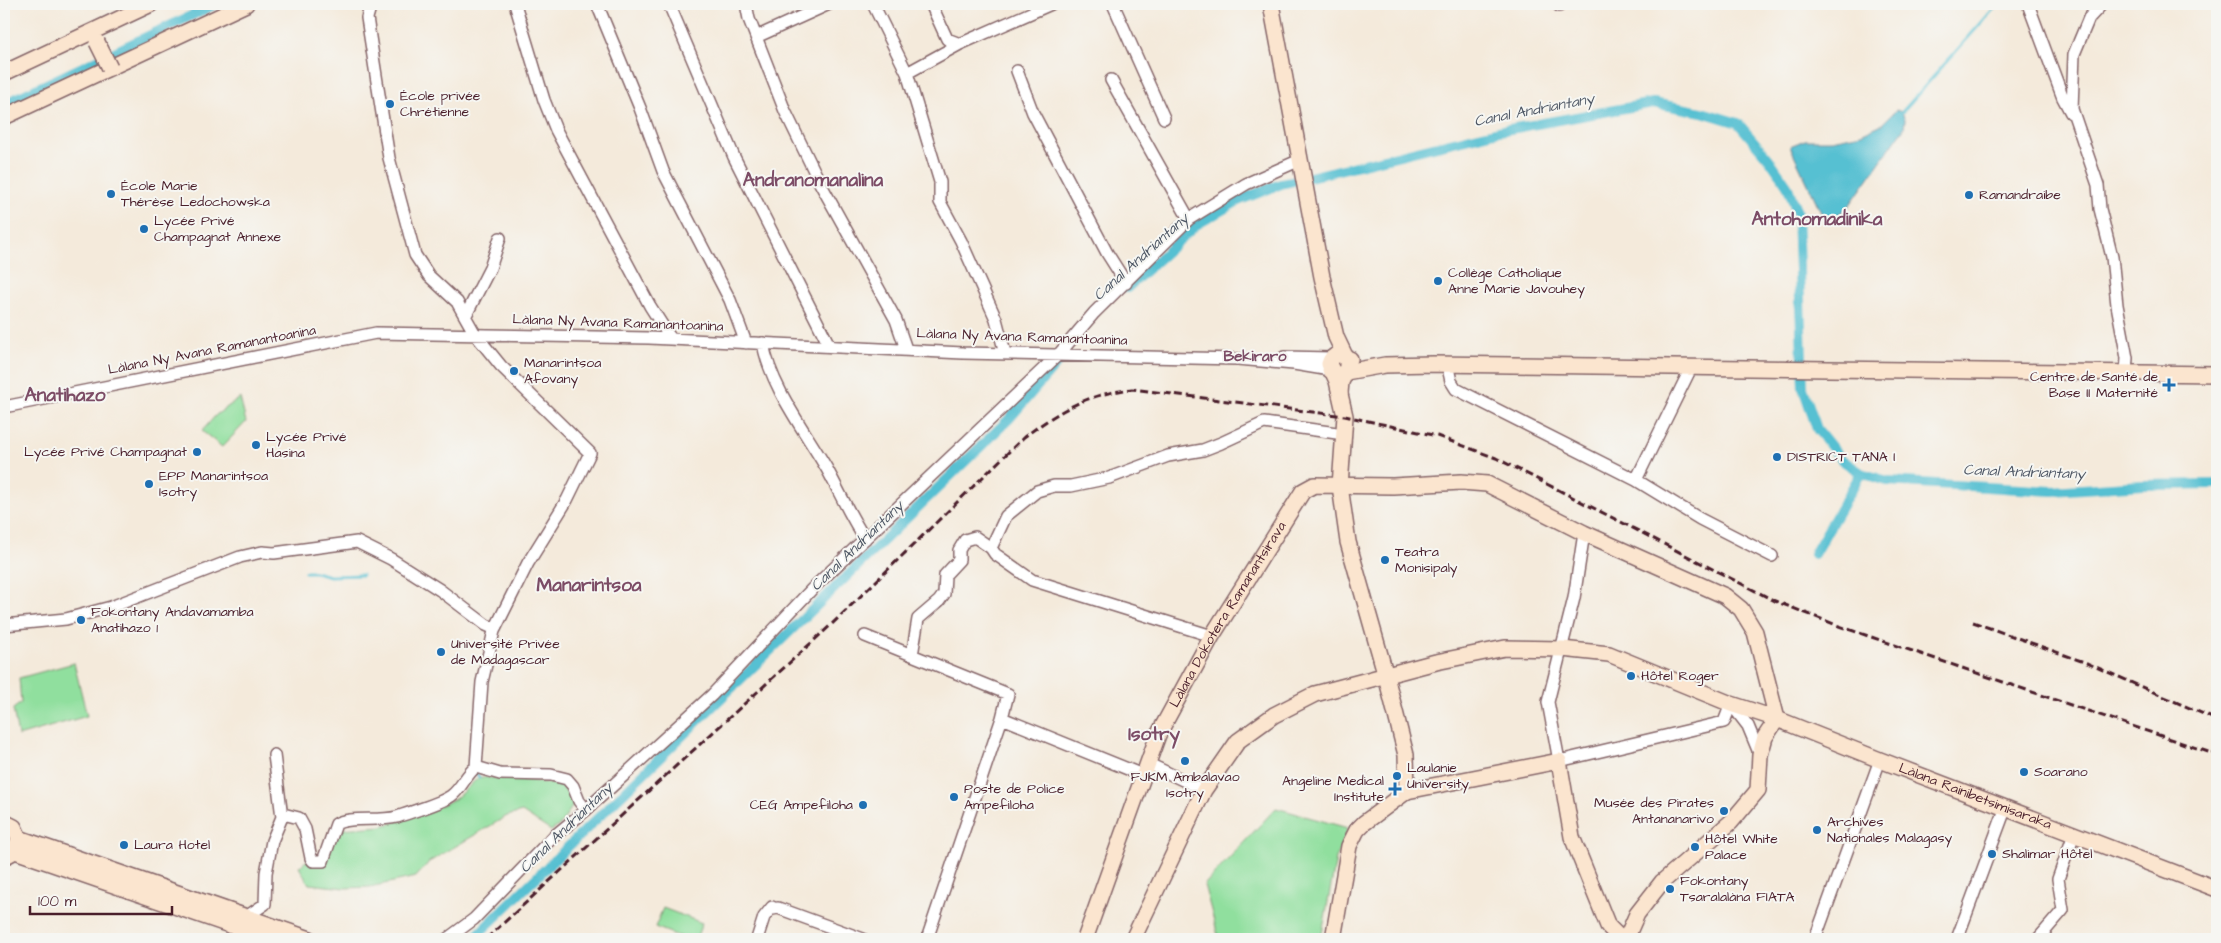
<svg xmlns="http://www.w3.org/2000/svg" width="2221" height="943" viewBox="0 0 2221 943" font-family="'Architects Daughter',sans-serif">
<rect width="100%" height="100%" fill="#f6f6f2"/>
<filter id="ink" filterUnits="userSpaceOnUse"><feTurbulence type="fractalNoise" baseFrequency=".02" numOctaves="2"/><feDisplacementMap in="SourceGraphic" scale="10" xChannelSelector="R" yChannelSelector="G"/><feConvolveMatrix kernelMatrix="1 2 1 2 8 2 1 2 1" color-interpolation-filters="sRGB"/></filter>
<filter id="wash" filterUnits="userSpaceOnUse"><feTurbulence type="fractalNoise" baseFrequency=".0096" numOctaves="4" result="noise"/><feDisplacementMap in="SourceGraphic" scale="20" xChannelSelector="R" yChannelSelector="G"/><feGaussianBlur stdDeviation="1.12" result="paint"/><feColorMatrix in="noise" values="0 0 0 0 0 0 0 0 0 0 0 0 0 0 0 0 0 1.4 0 .05"/><feComposite in="paint" operator="in"/></filter>
<g filter="url(#wash)">
<rect width="100%" height="100%" fill="#f4eadb"/>
<path fill="#90df9e" stroke="#6d7f64" d="M240 398 246 422 222 447 202 431 216 415Z
M74 663 87 716 18 736 13 709 21 703 19 678Z
M479 777 534 781 563 786 574 804 560 825 551 831 522 812 507 816 429 862 416 877 370 887 345 888 309 884 299 867 306 861 320 863 339 829 382 826 418 815 455 799Z
M1276 808 1348 828 1336 859 1321 939H1219L1204 885Z
M663 908 702 923 696 939H686L655 927Z"/>
<path fill="#56c0d2" stroke="#50707e" d="M1896 110 1902 112 1905 119 1904 128 1849 206 1835 217 1827 218 1822 214 1790 146 1805 140H1832L1861 134 1882 124Z"/>
<g fill="none" stroke-linecap="round" stroke-linejoin="round">
<path stroke="#56c0d2" stroke-width="3" d="M1902 112 1998 4
M305 572H315L330 576 362 575
M475 771 479 777"/>
<path stroke="#56c0d2" stroke-width="10" d="M4 104 216 4
M1127 288 1196 225 1240 200 1281 184 1499 131 1653 103 1702 112 1738 123 1769 159 1787 185 1797 212 1803 388 1817 429 1842 460 1861 473 1887 481 2052 491 2143 485 2217 484
M1814 554 1861 473
M473 939 1009 419 1064 355"/>
</g>
</g>
<g filter="url(#ink)">
<g fill="none" stroke-linecap="round" stroke-linejoin="round">
<defs>
<path id="street" d="M371 4 367 18 389 158 415 255 429 276 457 302 475 334 501 366 590 453 567 500 528 563 494 631 482 682 476 767
M515 4 544 100 556 130 650 306 671 339
M597 4 640 108 663 171 730 300 746 343
M669 4 734 157 829 345
M746 4 749 19 785 111 820 183 896 320 906 349
M873 4 907 73 940 182V202L961 241 996 319 1005 353
M931 4 947 39 960 44 1051 4
M1113 4 1164 118
M1558 4 1559 6
M2028 4 2063 98 2071 113
M2102 4 2089 18 2074 54 2072 109 2098 185 2100 209 2112 257 2117 305 2127 358 2126 373
M756 37 829 4
M1017 71 1033 113 1107 253 1126 283
M907 73 960 44
M1111 80 1189 219
M466 315 490 268 500 238
M763 343C770 386 805 431 827 469 840 493 850 516 865 539
M1284 357 1332 358
M1447 364 1451 381 1456 389 1636 480 1691 368
M4 407 376 333 649 338 963 353 1237 359 1294 364 1330 370
M1636 480 1700 519 1772 556
M1584 533 1574 598 1548 702 1559 761 1724 722 1731 704 1748 726 1760 755
M4 625 66 619 111 607 240 557 262 552 274 553 357 542 391 559 440 590 486 625 495 629
M865 636 1008 694 1002 718 927 939
M1212 636 1032 580 995 554 991 548 1006 516 1037 491 1054 486H1071L1109 478 1168 456 1203 450 1221 443 1264 423 1344 434
M912 655 918 619 939 601 944 594 945 575 959 560V550L965 540 975 537 991 548
M1002 718 1145 776
M1149 764 1204 790
M476 767 500 774 551 775 567 779 573 786 579 801 586 810
M282 817 287 815 299 818 305 829 311 858 313 861H323L336 824C349 816 378 822 397 817 410 812 440 804 451 796 462 788 466 774 476 767
M246 917 265 904 266 873 272 841 282 817 274 755
M447 939 474 919 553 837 586 810 712 695 812 589 1059 354 1094 313 1189 219 1246 184 1300 160
M757 939 764 917 772 907 773 909 778 908 863 939
M1815 939 1880 760
M1957 939 2006 807
M2038 939 2063 910 2058 879 2074 834"/>
<g id="secondary">
<path d="M1271 4 1322 277 1336 337 1346 358 1350 359"/>
<path d="M4 73 151 4"/>
<path d="M4 117 246 4"/>
<path d="M1330 370C1336 376 1343 375 1347 369V360C1341 352 1332 354 1329 364L1337 381 1345 416 1340 486 1348 542 1386 676 1406 755 1407 791"/>
<path d="M1340 393 1341 382 1346 372 1385 365 1433 364 2217 374"/>
<path d="M4 822 14 827 19 838 15 851 4 857"/>
<path d="M19 838 310 939"/>
<path d="M15 851 270 939"/>
<path id="s1" d="M1085 939 1158 735 1212 636 1303 491 1314 485 1393 486 1461 482 1487 484 1584 533 1725 596 1741 609 1755 632 1777 719 1765 737 1760 755 1758 790 1731 822 1662 882 1637 914 1626 939"/>
<path id="s2" d="M1133 939 1204 790 1238 741 1274 715 1315 694 1436 662 1505 648 1562 649 1609 654 1731 704 1777 719 1880 760 2217 889"/>
<path d="M1333 939 1349 846 1357 830 1364 823 1407 791 1559 761 1572 837 1608 926 1621 939"/>
</g>
</defs>
<use href="#street" stroke="#866669" stroke-width="14"/>
<use href="#secondary" stroke="#866669" stroke-width="18"/>
<use href="#street" stroke="#fff" stroke-width="11"/>
<use href="#secondary" stroke="#fbe5cf" stroke-width="15"/>
<path stroke="#4a1f2b" stroke-width="3" stroke-dasharray="8 4" stroke-linecap="butt" d="M1973 622 2087 663 2217 720
M486 939 832 624 1024 437C1062 409 1085 395 1132 389L1345 416 1437 436 1496 458 1775 601 1839 626 2217 755"/>
<defs>
<path id="secondary-bridge" d="M97 42 110 68"/>
</defs>
<use href="#secondary-bridge" stroke="#866669" stroke-width="18" stroke-linecap="butt"/>
<use href="#secondary-bridge" stroke="#fbe5cf" stroke-width="15"/>
</g>
</g>
<g fill="#1f6fb2" stroke="#f6f6f2" stroke-width="2">
<circle cx="390" cy="104" r="5"/>
<circle cx="111" cy="194" r="5"/>
<circle cx="1969" cy="195" r="5"/>
<circle cx="144" cy="229" r="5"/>
<circle cx="1438" cy="281" r="5"/>
<circle cx="514" cy="371" r="5"/>
<path d="M2166.5 377.5h5v5h5v5h-5v5h-5v-5h-5v-5h5z"/>
<circle cx="256" cy="445" r="5"/>
<circle cx="197" cy="452" r="5"/>
<circle cx="1777" cy="457" r="5"/>
<circle cx="149" cy="484" r="5"/>
<circle cx="1385" cy="560" r="5"/>
<circle cx="81" cy="620" r="5"/>
<circle cx="441" cy="652" r="5"/>
<circle cx="1631" cy="676" r="5"/>
<circle cx="1185" cy="761" r="5"/>
<circle cx="2024" cy="772" r="5"/>
<circle cx="1397" cy="776" r="5"/>
<path d="M1392.5 781.5h5v5h5v5h-5v5h-5v-5h-5v-5h5z"/>
<circle cx="954" cy="797" r="5"/>
<circle cx="863" cy="805" r="5"/>
<circle cx="1724" cy="811" r="5"/>
<circle cx="1817" cy="830" r="5"/>
<circle cx="124" cy="845" r="5"/>
<circle cx="1695" cy="847" r="5"/>
<circle cx="1992" cy="854" r="5"/>
<circle cx="1670" cy="889" r="5"/>
</g>
<g text-anchor="middle" dominant-baseline="central" stroke-width="4" stroke-linejoin="round" paint-order="stroke">
<g font-size="14" fill="#4a1f2b" stroke="#f6f6f2" text-anchor="start">
<text x="400" y="96">École privée<tspan x="400" dy="16">Chrétienne</tspan></text>
<text x="121" y="186">École Marie<tspan x="121" dy="16">Thérèse Ledochowska</tspan></text>
<text x="1979" y="195">Ramandraibe</text>
<text x="154" y="221">Lycée Privé<tspan x="154" dy="16">Champagnat Annexe</tspan></text>
<text x="1448" y="273">Collège Catholique<tspan x="1448" dy="16">Anne Marie Javouhey</tspan></text>
<text x="524" y="363">Manarintsoa<tspan x="524" dy="16">Afovany</tspan></text>
<text x="2158" y="377" text-anchor="end">Centre de Santé de<tspan x="2158" dy="16">Base II Maternité</tspan></text>
<text x="266" y="437">Lycée Privé<tspan x="266" dy="16">Hasina</tspan></text>
<text x="187" y="452" text-anchor="end">Lycée Privé Champagnat</text>
<text x="1787" y="457">DISTRICT TANA I</text>
<text x="159" y="476">EPP Manarintsoa<tspan x="159" dy="16">Isotry</tspan></text>
<text x="1395" y="552">Teatra<tspan x="1395" dy="16">Monisipaly</tspan></text>
<text x="91" y="612">Fokontany Andavamamba<tspan x="91" dy="16">Anatihazo 1</tspan></text>
<text x="451" y="644">Université Privée<tspan x="451" dy="16">de Madagascar</tspan></text>
<text x="1641" y="676">Hôtel Roger</text>
<text x="1407" y="768">Laulanie<tspan x="1407" dy="16">University</tspan></text>
<text x="2034" y="772">Soarano</text>
<text x="1185" y="777" text-anchor="middle">FJKM Ambalavao<tspan x="1185" dy="16">Isotry</tspan></text>
<text x="1384" y="781" text-anchor="end">Angeline Medical<tspan x="1384" dy="16">Institute</tspan></text>
<text x="964" y="789">Poste de Police<tspan x="964" dy="16">Ampefiloha</tspan></text>
<text x="1714" y="803" text-anchor="end">Musée des Pirates<tspan x="1714" dy="16">Antananarivo</tspan></text>
<text x="853" y="805" text-anchor="end">CEG Ampefiloha</text>
<text x="1827" y="822">Archives<tspan x="1827" dy="16">Nationales Malagasy</tspan></text>
<text x="1705" y="839">Hôtel White<tspan x="1705" dy="16">Palace</tspan></text>
<text x="134" y="845">Laura Hotel</text>
<text x="2002" y="854">Shalimar Hôtel</text>
<text x="1680" y="881">Fokontany<tspan x="1680" dy="16">Tsaralalàna FIATA</tspan></text>
</g>
<g font-size="14" fill="#4a1f2b" stroke="#f6f6f2">
<text transform="translate(618 323) rotate(2)">Làlana Ny Avana Ramanantoanina</text>
<text transform="translate(1022 337) rotate(2)">Làlana Ny Avana Ramanantoanina</text>
<text transform="translate(212 350) rotate(-11)">Làlana Ny Avana Ramanantoanina</text>
<text stroke="none"><textPath href="#s1" startOffset="356">Làlana Dokotera Ramanantsirava</textPath></text>
<text stroke="none"><textPath href="#s2" startOffset="1008">Làlana Rainibetsimisaraka</textPath></text>
</g>
<g font-size="15" font-style="italic" fill="#4e5765" stroke="#f6f6f2">
<text transform="translate(1534 110) rotate(-11)">Canal Andriantany</text>
<text transform="translate(1141 257) rotate(-42)">Canal Andriantany</text>
<text transform="translate(2024 472) rotate(2)">Canal Andriantany</text>
<text transform="translate(857 546) rotate(-44)">Canal Andriantany</text>
<text transform="translate(566 828) rotate(-44)">Canal Andriantany</text>
</g>
<g font-size="15" font-weight="bold" fill="#7c4c66" stroke="#f6f6f2">
<text x="1255" y="356">Bekiraro</text>
</g>
<g font-size="19" font-weight="bold" fill="#7c4c66" stroke="#f6f6f2">
<text x="813" y="180">Andranomanalina</text>
<text x="1817" y="219">Antohomadinika</text>
<text x="65" y="395">Anatihazo</text>
<text x="589" y="585">Manarintsoa</text>
<text x="1154" y="734">Isotry</text>
</g>
</g>
<rect width="2221" height="943" fill="none" stroke="#f6f6f2" stroke-width="20"/>
<path d="M30 906v8h142v-8" fill="none" stroke="#4a1f2b" stroke-width="2.5"/>
<text x="38" y="906" font-size="15" fill="#4a1f2b" stroke="#f6f6f2" stroke-width="4" paint-order="stroke">100 m</text>
</svg>
